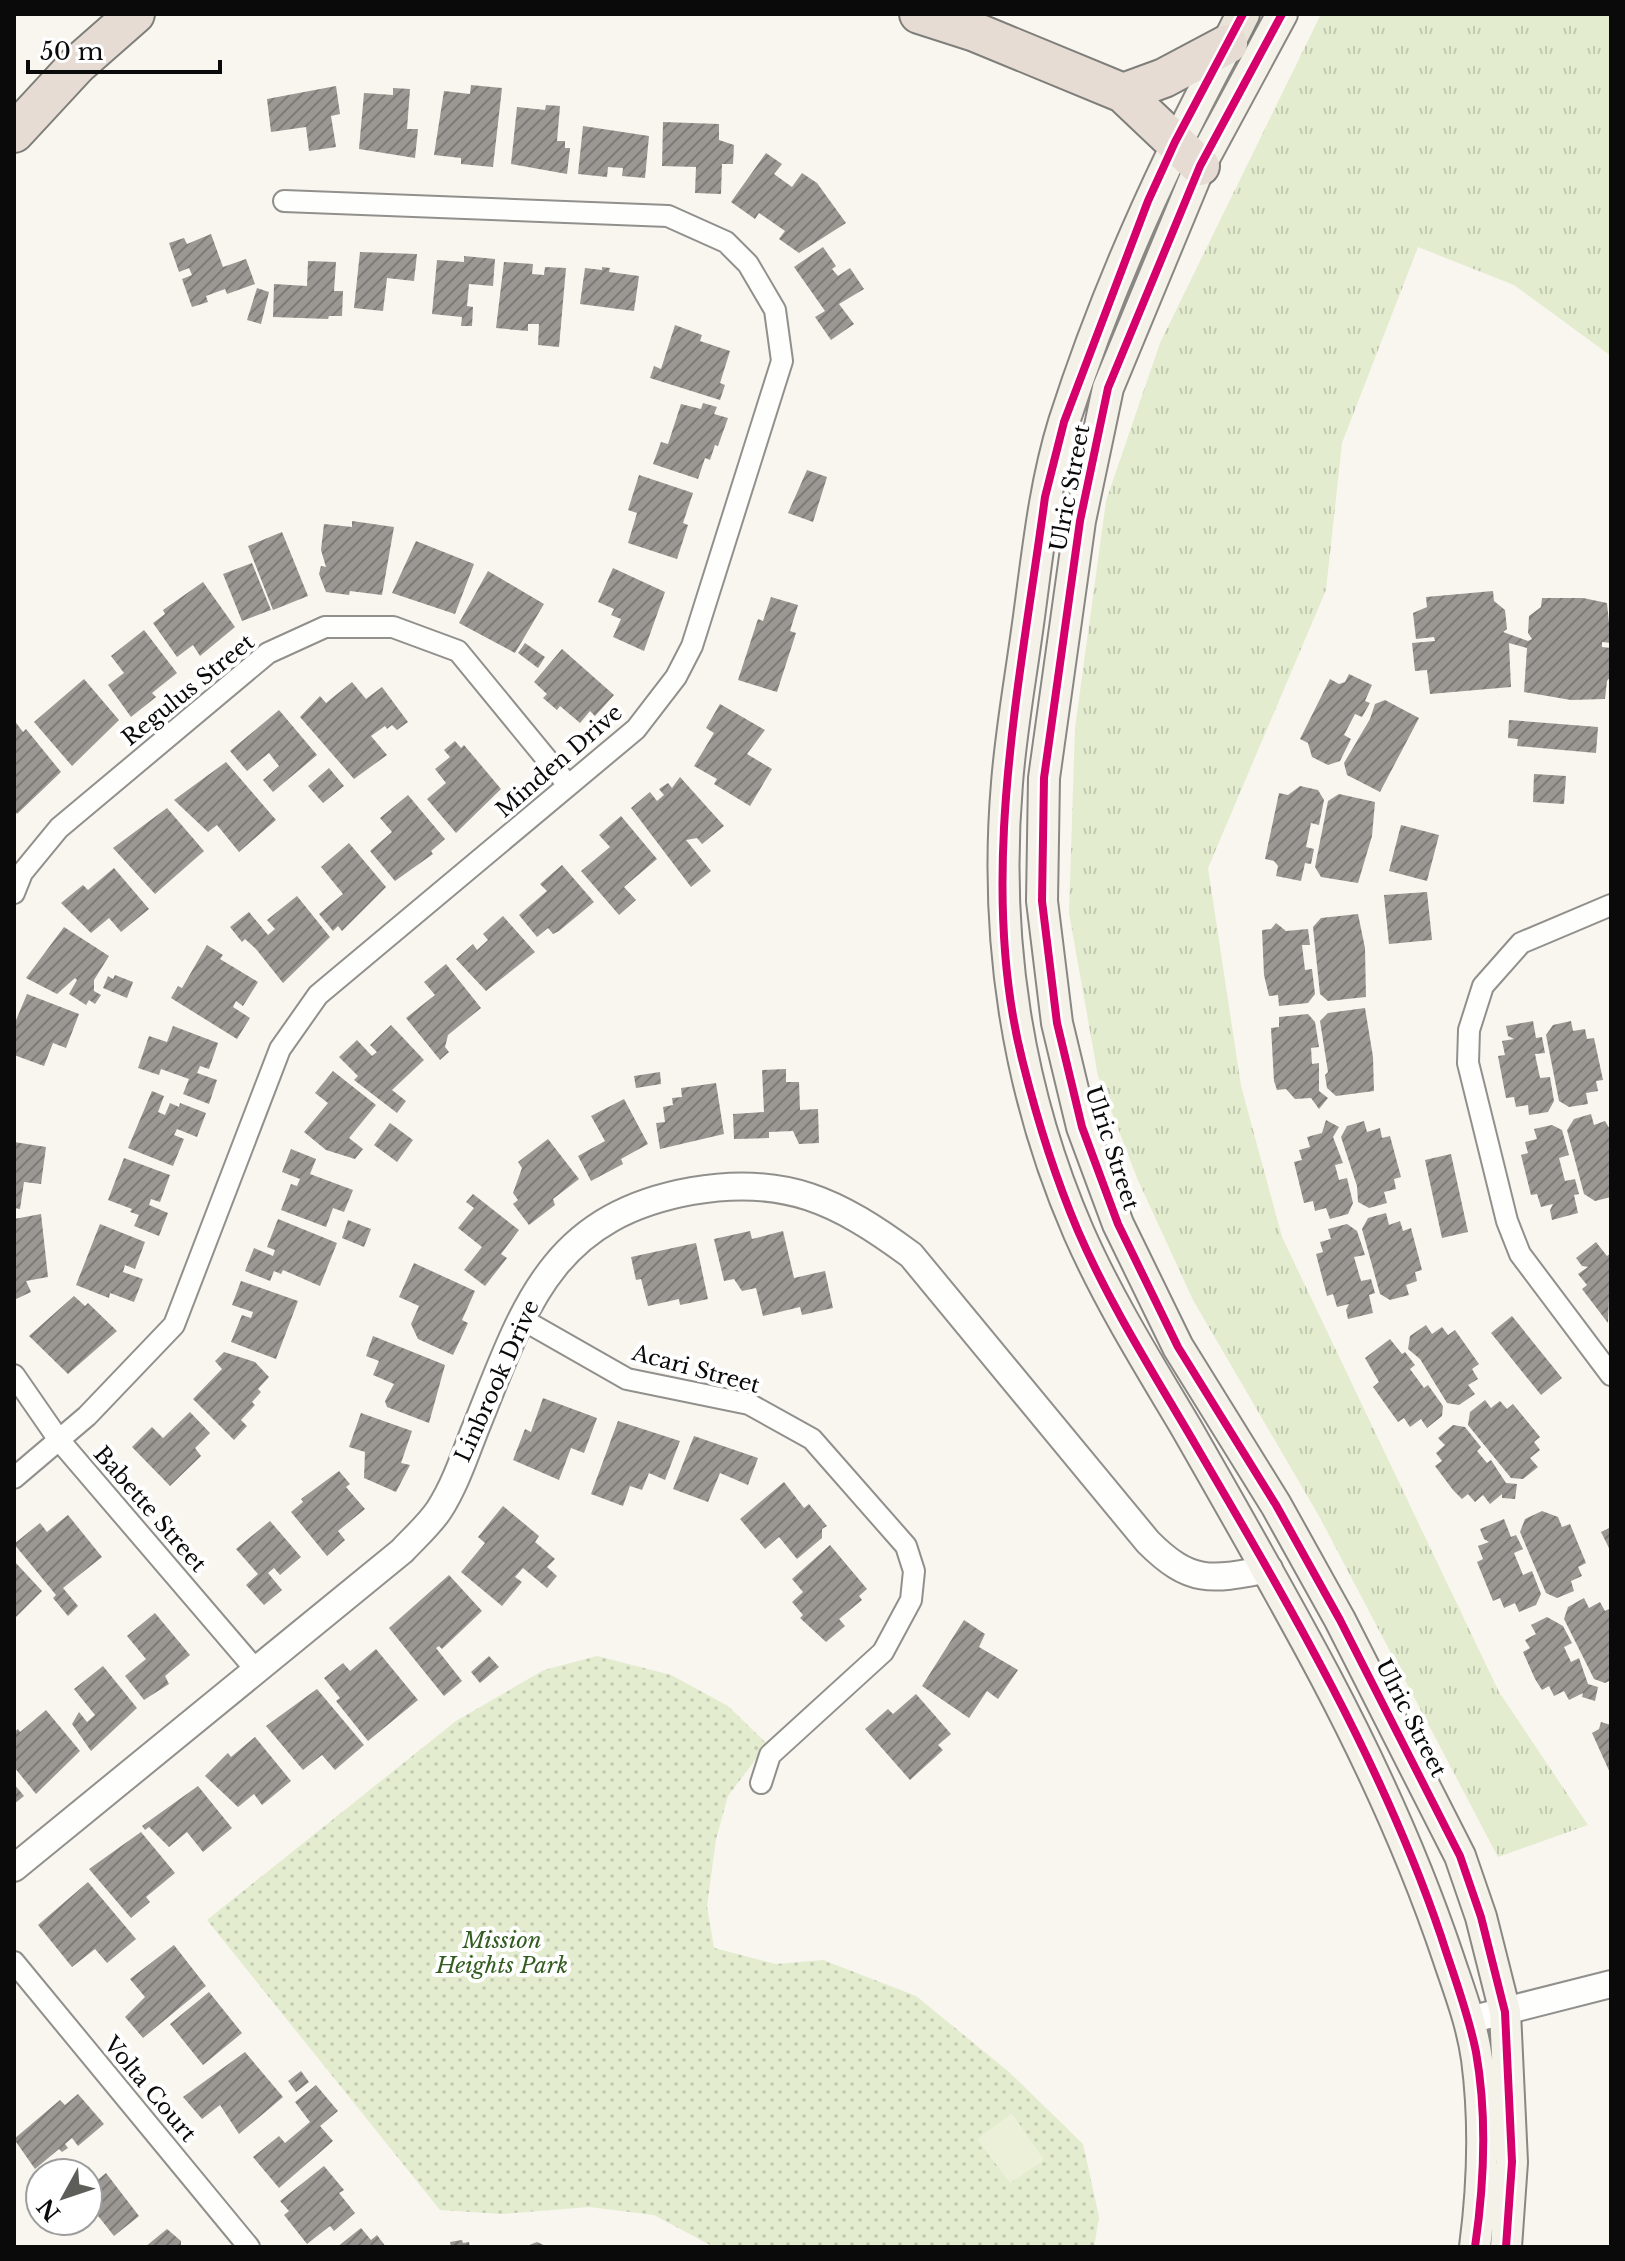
<svg xmlns="http://www.w3.org/2000/svg" width="1625" height="2261" viewBox="0 0 1625 2261" font-family="'Libre Baskerville',serif">
<defs>
<pattern id="grass-tufts" width="24" height="20" patternUnits="userSpaceOnUse" patternTransform="scale(2)"><rect width="24" height="20" fill="#e3eccf"/><path d="M3 7l-1-3M5 7V3M7 7l1-3M15 17l-1-3M17 17v-4M19 17l1-3" fill="none" stroke="#c1c9b0"/></pattern>
<pattern id="park-dots" width="8" height="8" patternUnits="userSpaceOnUse" patternTransform="scale(2)"><rect width="8" height="8" fill="#e3eccf"/><path d="M2 2h.1M6 6h.1" fill="none" stroke="#c1c9b0" stroke-width="1.8" stroke-linecap="round"/></pattern>
<pattern id="building-hatch" width="6" height="6" patternUnits="userSpaceOnUse" patternTransform="scale(2)"><rect width="6" height="6" fill="#9b9894"/><path d="M-1 1l2-2M0 6l6-6M5 7l2-2" fill="none" stroke="#7d7a77"/></pattern>
</defs>
<rect width="100%" height="100%" fill="#f8f6ee"/>
<path fill="url(#grass-tufts)" d="M1321 14H1611V356L1514 285 1418 247 1342 443 1326 590 1208 868 1241 1086 1282 1237 1499 1692 1588 1825 1498 1857 1319 1516 1193 1300 1137 1178 1098 1076 1069 913 1075 728 1106 501 1160 343Z"/>
<path fill="url(#park-dots)" d="M597 1656 671 1675 728 1706 767 1744 728 1796 716 1839 707 1906 714 1948 776 1964 823 1960 916 1996 1009 2072 1083 2144 1099 2217 1094 2247H714L654 2215 589 2207 502 2214 440 2210 207 1920 456 1721 544 1670Z"/>
<path fill="#ecf0d9" d="M1012 2113 1044 2160 1010 2183 977 2139Z"/>
<path fill="url(#building-hatch)" d="M471 85 502 88 493 167 461 164V158L434 155 444 91 470 94Z
M336 86 340 114 331 116 336 147 309 151 306 127 271 132 267 99Z
M393 88 410 89 407 129H418L415 158 359 149 364 93 393 95Z
M546 105 560 106 557 141H565V148H570L567 174 511 164 517 107 545 110Z
M663 122 719 124V140L734 145 733 164H722L721 194 695 193 696 167 662 166Z
M583 126 649 136 645 178 622 176 623 168 608 167 607 177 578 174Z
M766 153 782 164 774 174 792 187 802 173 817 183 846 223 799 253 779 239 785 231 759 213 755 219 731 202Z
M211 234 223 267 246 259 255 284 227 294 225 289 206 296 208 302 192 307 182 279 192 275 189 268 179 272 169 243 184 238 187 244Z
M823 247 836 266 832 269 838 276 850 268 864 289 839 304 854 324 831 340 815 317 825 311 794 267Z
M360 252 417 254 414 281 387 278 383 311 354 308Z
M464 256 495 259 493 286 469 284 467 306 473 307 472 326H461L462 317 432 314 437 260 464 262Z
M308 261 336 262 334 291H343L342 316H329L328 319 273 317 274 284 307 286Z
M504 262 533 264 532 274 544 275 545 267 566 268 559 347 538 345 539 324H528V331L496 328Z
M602 267 610 268 609 272 639 276 634 311 580 304 585 268 602 270Z
M257 288 269 292 261 324 247 320Z
M675 325 702 335 700 341 730 351 720 383 725 385 720 400 650 378 654 366 661 369Z
M703 403 717 407 714 414 728 418 718 446 715 445 710 460 705 458 698 479 653 464 661 442 668 444 681 404 701 409Z
M807 470 827 477 813 522 788 513Z
M639 475 693 493 683 523 688 525 677 559 628 543 637 513 628 510Z
M352 521 394 527 382 595 350 591 349 595 326 592 319 574 321 566 326 567 321 550 324 524 352 527Z
M282 532 308 596 273 610 248 546Z
M416 541 474 564 455 614 392 593Z
M252 563 271 610 242 621 223 574Z
M613 568 665 592 644 651 613 637 621 619 611 615 614 609 598 602Z
M488 571 544 604 515 653 459 623Z
M203 582 235 627 200 656 193 645 177 657 153 623 165 614 163 610Z
M1493 591 1494 601 1505 610 1507 629 1503 632 1528 641 1532 639 1528 633 1529 616 1541 607 1542 598H1583L1607 603 1611 643 1602 642V647L1611 648V676L1607 681 1605 699 1571 700 1524 692 1527 648 1509 643 1511 687 1430 694 1427 670 1415 671 1412 643 1435 641 1434 637 1416 639 1413 613 1427 607 1426 597Z
M771 597 798 605 790 631 796 633 777 692 738 680 758 619 763 621Z
M144 630 177 673 152 693 156 697 131 717 108 685 124 673 111 656Z
M525 643 545 657 538 668 518 653Z
M562 649 614 695 595 716 590 711 580 723 560 706 557 710 543 698 547 694 534 682Z
M1349 674 1372 685 1365 701 1370 703 1362 717 1355 714 1344 735 1351 739 1340 761 1328 765 1312 757 1308 743 1300 739 1330 679 1339 684 1345 682Z
M84 679 119 720 72 766 34 722Z
M352 682 366 699 382 687 408 722 397 730 392 725 387 729 385 726 371 736 387 755 354 779 300 717 320 696 326 703Z
M1385 700 1419 718 1380 792 1347 775 1344 763 1370 719 1375 704Z
M720 704 765 730 747 754 772 769 750 806 714 784 717 779 694 766 714 733 706 728Z
M279 710 317 755 273 792 263 780 279 766 269 753 247 771 230 751Z
M14 720 23 732 26 729 61 772 17 814 14 809Z
M1509 720 1598 727 1596 753 1517 746 1518 739 1508 738Z
M455 741 461 748 464 745 501 789 456 833 427 799 446 783 435 769 450 757 444 750Z
M226 762 276 820 239 852 217 825 208 832 174 800Z
M329 768 344 786 323 803 308 786Z
M1534 774 1566 776 1564 804 1533 802Z
M680 777 724 826 702 844 697 838 686 840 711 871 691 887 631 808 650 792 657 801 664 795 659 789 668 783 672 788Z
M1300 786 1318 790 1324 800 1319 825 1311 823 1306 847 1314 849 1311 864 1305 863 1301 881 1276 876 1278 866 1274 861 1265 859 1279 793 1288 795Z
M1339 794 1375 802 1372 836 1358 883 1321 877 1315 867 1328 801Z
M408 795 445 839 431 851 433 854 395 881 370 851 392 832 380 818Z
M167 808 204 851 155 894 113 848Z
M621 816 657 859 624 887 636 900 619 915 581 871 610 847 599 835Z
M1401 825 1439 835 1427 881 1389 871Z
M349 843 386 887 342 931 338 926 333 931 319 914 343 894 321 867Z
M562 865 594 902 559 931 553 934 548 928 537 937 519 915 547 891 540 884Z
M114 868 149 909 121 932 109 918 91 933 61 903 83 885 88 890Z
M1427 892 1432 940 1389 944 1384 895Z
M297 896 330 937 283 983 256 949 245 939 242 942 230 927 249 912 268 935 275 929 267 920Z
M1358 914 1365 948 1366 997 1328 1001 1320 994 1313 927 1321 918Z
M503 916 535 952 486 991 456 959 473 944 477 950 488 940 483 934Z
M1276 923 1286 931 1308 929 1310 945H1302L1305 970 1312 969 1315 994 1308 1003 1279 1006 1278 995 1269 996 1264 975 1262 930 1271 929Z
M64 927 109 956 94 980V991L101 995 95 1004 89 1000 86 1005 69 994 77 980 75 978 57 994 26 978Z
M207 945 223 955 220 959 258 982 243 1006 236 1001 233 1007 250 1018 237 1039 171 998 178 986 182 988Z
M446 964 481 1008 448 1035 445 1047 449 1052 440 1060 406 1018 435 995 424 982Z
M115 975 133 982 127 998 103 988 108 976 113 979Z
M27 994 79 1014 66 1048 53 1043 44 1066 14 1055V1025Z
M1365 1008 1373 1057 1374 1091 1336 1096 1327 1088 1325 1075 1328 1072 1320 1021 1328 1013Z
M1308 1014 1315 1022 1319 1047 1311 1048 1312 1064 1319 1063V1091L1328 1098 1319 1109 1311 1098 1295 1099 1286 1089 1277 1090 1274 1081 1271 1028 1279 1027V1017Z
M1533 1021 1536 1038 1542 1037 1545 1053 1535 1054 1540 1078 1550 1077 1554 1101 1548 1112 1529 1115 1528 1105 1516 1107 1514 1097 1506 1098 1498 1056 1505 1055 1502 1041 1514 1039 1508 1036 1506 1026Z
M1571 1021 1573 1031 1585 1029 1587 1039 1594 1038 1603 1080 1596 1081 1598 1091 1586 1093 1588 1104 1569 1107 1559 1101 1546 1035 1553 1025Z
M391 1025 424 1060 392 1090 406 1101 397 1113 354 1080 358 1076 339 1057 357 1040 372 1056 377 1052 370 1045Z
M173 1026 218 1043 209 1069 200 1066 197 1073 217 1080 209 1104 183 1094 189 1079 161 1069 159 1075 138 1068 149 1036 167 1042Z
M786 1069V1082H799L800 1110 818 1109 819 1143 799 1144 793 1131 769 1132V1138L734 1139 733 1114 764 1112 762 1070Z
M333 1071 376 1105 349 1138 363 1149 355 1159 326 1150 304 1132 328 1103 315 1093Z
M660 1072 661 1084 636 1088 634 1076Z
M716 1083 724 1134 660 1149 656 1123 665 1122 663 1107 673 1105 672 1098 682 1097 681 1088Z
M152 1091 164 1096 158 1112 165 1115 170 1103 179 1107 180 1103 206 1113 197 1137 177 1129 174 1135 184 1139 173 1166 128 1148Z
M624 1099 648 1144 621 1159 623 1164 591 1181 578 1156 605 1141 591 1116Z
M1591 1114 1594 1125 1605 1121 1611 1131V1197L1595 1201 1584 1194 1567 1130 1574 1119Z
M1326 1120 1339 1127 1333 1137 1343 1163 1335 1165 1339 1180 1347 1178 1353 1203 1348 1214 1330 1219 1326 1208 1315 1211 1313 1201 1304 1203 1294 1162 1302 1160 1299 1150 1310 1147 1307 1137 1322 1133Z
M1364 1121 1367 1132 1380 1128 1382 1138 1390 1136 1401 1177 1394 1179 1396 1189 1384 1192 1387 1203 1369 1208 1358 1202 1357 1186 1341 1137 1347 1126Z
M390 1123 413 1140 397 1162 374 1145Z
M1552 1125 1562 1130 1569 1155 1559 1158 1565 1181 1575 1179 1579 1194 1574 1195 1578 1213 1552 1220 1550 1210 1553 1204 1541 1207 1537 1194 1531 1195 1521 1155 1528 1153 1525 1142 1537 1139 1534 1129Z
M548 1139 579 1179 553 1199 555 1205 529 1225 513 1204 518 1200 513 1193 522 1168 518 1162Z
M14 1142 46 1147 41 1184 24 1182 20 1209 14 1208Z
M291 1149 316 1159 310 1174 353 1190 344 1212 333 1208 326 1227 281 1210 291 1184 297 1186 300 1179 282 1172Z
M1451 1154 1468 1232 1442 1238 1425 1160Z
M124 1158 170 1175 160 1202 151 1199 149 1205 168 1213 159 1236 134 1226 139 1215 130 1212 132 1209 108 1200Z
M473 1194 519 1230 501 1254 507 1258 485 1286 464 1270 482 1247 458 1228 474 1208 466 1202Z
M1386 1213 1389 1225 1400 1221 1403 1231 1411 1228 1422 1270 1415 1272 1417 1281 1406 1285 1409 1295 1390 1300 1380 1294 1362 1229 1368 1218Z
M41 1214 48 1277 26 1281 31 1292 14 1300V1219Z
M278 1219 337 1243 320 1286 283 1270 281 1274 274 1271 270 1281 245 1271 254 1248 273 1256 275 1250 267 1247Z
M348 1220 371 1229 364 1247 342 1238Z
M100 1224 145 1242 135 1269 125 1265 123 1272 143 1279 134 1302 110 1293 109 1298 76 1285Z
M1347 1224 1357 1231 1365 1255 1354 1257 1361 1281 1371 1279 1375 1293 1369 1295 1373 1313 1348 1319 1346 1310 1349 1304 1337 1307 1333 1294 1327 1296 1316 1254 1323 1252 1320 1242 1331 1239 1328 1229Z
M750 1231 752 1239 783 1231 794 1278 825 1271 833 1308 802 1315 800 1307 763 1316 756 1288 742 1291 734 1279 724 1281 714 1239Z
M1596 1242 1607 1256 1611 1253 1608 1323 1582 1289 1587 1285 1578 1274 1588 1267 1582 1266 1576 1258Z
M696 1243 708 1299 680 1305 679 1299 648 1306 641 1279 636 1280 631 1257Z
M414 1263 475 1291 462 1320 468 1323 453 1355 418 1339 411 1324 419 1306 399 1297Z
M241 1281 298 1301 276 1359 231 1342 242 1315 251 1318 253 1312 232 1305Z
M74 1296 85 1306 88 1303 117 1331 68 1374 29 1336Z
M1512 1316 1562 1378 1541 1395 1491 1333Z
M1426 1325 1432 1334 1442 1327 1448 1335 1455 1330 1479 1364 1472 1369 1478 1379 1468 1385 1475 1394 1459 1405 1447 1403 1420 1359 1408 1349 1410 1336Z
M373 1336 445 1365 429 1423 387 1407 385 1401 394 1384 373 1375 379 1361 366 1356Z
M1390 1339 1402 1354 1405 1352 1415 1365 1410 1369 1424 1388 1428 1385 1443 1406 1442 1416 1427 1428 1421 1419 1410 1427 1404 1418 1398 1422 1373 1387 1379 1382 1365 1358Z
M224 1352 255 1362 269 1377 258 1389 261 1392 252 1402 255 1405 241 1420 247 1426 234 1440 193 1399 222 1369 215 1361Z
M543 1398 597 1418 584 1453 571 1448 559 1480 513 1460 525 1429 531 1432Z
M1485 1400 1491 1408 1500 1401 1507 1409 1513 1404 1540 1437 1534 1442 1540 1450 1530 1458 1538 1467 1523 1479 1511 1478 1468 1425 1470 1412Z
M190 1412 210 1433 195 1448 201 1456 170 1486 132 1447 152 1427 163 1438Z
M361 1413 412 1431 401 1463 410 1465 396 1492 364 1478 365 1452 349 1447Z
M618 1421 680 1441 665 1480 649 1473 642 1490 630 1486 623 1506 591 1494Z
M1453 1425 1465 1427 1481 1447 1477 1451 1487 1463 1491 1460 1506 1483 1517 1484 1515 1499 1502 1498V1494L1490 1504 1483 1495 1475 1502 1468 1494 1462 1499 1453 1490 1435 1466 1442 1461 1436 1453 1445 1445 1438 1438Z
M694 1436 758 1458 748 1485 720 1473 708 1502 673 1489Z
M339 1471 350 1484 346 1487 365 1509 338 1531 345 1540 327 1556 291 1512 303 1502 301 1499Z
M784 1482 804 1508 809 1504 827 1526 822 1529V1538L797 1559 779 1537 765 1549 740 1519Z
M503 1506 539 1536 535 1542 555 1559 547 1567 557 1576 547 1588 523 1568 515 1577 522 1582 502 1606 461 1572 485 1543 478 1537Z
M1542 1511 1558 1517 1562 1527 1570 1524 1586 1563 1578 1567 1582 1576 1571 1581 1574 1591 1557 1598 1546 1593 1520 1532 1525 1519Z
M68 1515 102 1557 63 1588 78 1606 68 1616 53 1598 56 1595 14 1544 40 1523 47 1532Z
M1504 1519 1511 1537 1516 1535 1523 1549 1514 1553 1523 1575 1532 1571 1541 1594 1536 1605 1519 1612 1515 1603 1504 1608 1500 1598 1493 1601 1477 1562 1483 1559 1478 1546 1489 1542 1484 1539 1480 1529Z
M270 1521 301 1557 280 1575 274 1568 268 1573 282 1590 264 1605 246 1585 258 1574 236 1549Z
M1611 1527V1552L1601 1532Z
M830 1545 867 1589 859 1596 862 1600 839 1619 845 1626 826 1642 800 1618 803 1615 792 1602 803 1592 792 1579Z
M14 1561 42 1591 14 1619Z
M449 1575 482 1611 442 1649 439 1646 436 1648 462 1681 444 1696 389 1628Z
M1584 1598 1589 1608 1600 1602 1605 1611 1611 1608V1680L1605 1683 1594 1679 1564 1619 1568 1607Z
M155 1613 190 1655 165 1676 169 1684 144 1700 125 1676 146 1659 127 1636Z
M1547 1617 1563 1626 1572 1643 1564 1647 1571 1662 1579 1658 1588 1684 1598 1687 1595 1701 1582 1697 1583 1693 1569 1700 1564 1691 1554 1696 1549 1686 1542 1690 1535 1679 1523 1652 1530 1648 1525 1640 1536 1634 1531 1625Z
M964 1620 985 1634 979 1647 1018 1670 998 1699 987 1691 969 1718 922 1686Z
M376 1649 418 1700 368 1741 336 1701 340 1698 324 1678 343 1663 350 1671Z
M489 1656 499 1667 480 1683 471 1672Z
M103 1666 137 1708 91 1751 72 1724 79 1712 87 1722 95 1715 74 1689Z
M317 1689 364 1745 335 1770 322 1755 303 1770 266 1726Z
M916 1694 951 1734 938 1745 943 1750 910 1780 865 1729 888 1709 893 1714Z
M46 1710 80 1751 36 1794 14 1767V1732L18 1729 20 1732Z
M1601 1722 1611 1725V1775L1592 1733 1599 1729Z
M255 1737 291 1781 262 1805 254 1794 238 1807 205 1776 228 1753 231 1757Z
M14 1784 24 1796 14 1804Z
M198 1786 232 1828 203 1852 187 1832 169 1847 149 1827 145 1830 142 1826Z
M141 1832 175 1873 146 1897 150 1902 131 1918 89 1869Z
M88 1882 136 1939 107 1963 95 1949 72 1967 38 1925Z
M174 1945 206 1986 143 2038 125 2017 145 1997 130 1979Z
M209 1992 242 2033 203 2065 170 2024Z
M245 2052 283 2097 239 2134 220 2105 202 2119 183 2097Z
M301 2071 309 2082 296 2092 288 2081Z
M316 2085 338 2111 320 2126 333 2141 279 2188 253 2157 279 2136 285 2143 310 2122 295 2102Z
M78 2094 104 2124 78 2146 72 2138 65 2144 68 2148 62 2152 59 2149 35 2169 14 2139 60 2100 65 2105Z
M324 2166 344 2190 339 2193 355 2213 334 2231 330 2226 307 2244 284 2215 289 2211 280 2201Z
M106 2173 139 2216 114 2236 91 2207 95 2204 88 2196V2188Z
M361 2228 371 2240 377 2235 386 2247H337Z
M167 2229 181 2241V2247H145Z
M462 2240 463 2243 469 2242 470 2247H451L450 2242Z
M537 2242 548 2247H524Z"/>
<g fill="none" stroke-linecap="round" stroke-linejoin="round">
<defs>
<path id="minor" d="M14 893 22 873 59 828 268 653 325 627H393L458 651 568 785
M1611 905 1521 943 1483 986 1469 1030 1468 1063 1507 1221 1520 1254 1611 1375
M520 1318 627 1379 749 1404 812 1439 906 1546 914 1571 911 1600 883 1652 770 1755 761 1783
M14 1375 59 1440 256 1670
M14 1478 87 1416 174 1325 280 1049 318 995 636 729 676 677 692 646 782 361 775 310 748 264 726 242 668 216 284 201
M14 1962 249 2247"/>
<path id="tertiary" d="M14 1868 402 1551C414 1538 429 1525 439 1510 454 1487 464 1458 474 1432 523 1312 547 1217 692 1191 785 1175 838 1201 911 1255L1148 1542C1191 1585 1211 1580 1269 1569
M1469 2020 1611 1984"/>
<path id="secondary" d="M1282 14 1200 166 1108 388 1080 521 1044 778 1042 901 1057 1023 1082 1127 1118 1224 1178 1347 1276 1505 1340 1620 1460 1856 1481 1917 1505 2012 1512 2162 1506 2247
M1228 44C1163 165 1106 291 1064 422 1043 490 1037 561 1027 631 1020 682 1011 732 1007 783 994 937 1017 1091 1079 1233 1109 1301 1149 1365 1187 1429 1234 1511 1281 1593 1325 1676 1373 1767 1415 1859 1448 1957 1459 1990 1472 2023 1477 2059 1485 2120 1483 2186 1475 2247"/>
<path id="primary" d="M1228 44 1243 14"/>
<path id="motorway" d="M919 14 975 32 1123 93 1200 166
M1123 93 1164 78 1228 44
M14 133 77 65 135 14"/>
</defs>
<use href="#minor" stroke="#91908d" stroke-width="24"/>
<use href="#tertiary" stroke="#91908d" stroke-width="30"/>
<use href="#secondary" stroke="#888783" stroke-width="34"/>
<use href="#primary" stroke="#7e7e7a" stroke-width="36"/>
<use href="#motorway" stroke="#7e7e7a" stroke-width="42"/>
<use href="#minor" stroke="#fefefc" stroke-width="20"/>
<use href="#tertiary" stroke="#fefefc" stroke-width="26"/>
<use href="#secondary" stroke="#f4f1e8" stroke-width="30"/>
<use href="#primary" stroke="#eae4d8" stroke-width="32"/>
<use href="#motorway" stroke="#e7dcd4" stroke-width="38"/>
<defs>
<path id="cycleway" d="M1243 14 1175 142 1148 201 1064 422 1045 497C1021 678 976 882 1023 1063 1037 1119 1055 1177 1078 1231 1110 1305 1154 1374 1195 1444 1287 1601 1382 1762 1441 1936 1453 1974 1468 2012 1476 2052 1487 2114 1484 2185 1475 2247
M1282 14 1200 166 1108 388 1080 521 1044 778 1042 901 1057 1023 1082 1127 1118 1224 1178 1347 1276 1505 1340 1620 1460 1856 1481 1917 1505 2012 1512 2162 1506 2247"/>
</defs>
<use href="#cycleway" stroke="#fff" stroke-width="13"/>
<use href="#cycleway" stroke="#d6006c" stroke-width="8"/>
</g>
<g text-anchor="middle" dominant-baseline="central" stroke-width="8" stroke-linejoin="round" paint-order="stroke">
<g font-size="22" fill="#0a0a0a" stroke="#fff">
<text transform="translate(1070 488) rotate(-79)">Ulric Street</text>
<text transform="translate(188 690) rotate(-39)">Regulus Street</text>
<text transform="translate(559 761) rotate(-41)">Minden Drive</text>
<text transform="translate(1112 1148) rotate(72)">Ulric Street</text>
<text transform="translate(696 1369) rotate(15)">Acari Street</text>
<text transform="translate(497 1381) rotate(-66)">Linbrook Drive</text>
<text transform="translate(150 1509) rotate(49)">Babette Street</text>
<text transform="translate(1411 1718) rotate(63)">Ulric Street</text>
<text transform="translate(150 2089) rotate(50)">Volta Court</text>
</g>
<g font-size="22" font-style="italic" fill="#325c21" stroke="#fff">
<text x="502" y="1940">Mission<tspan x="502" dy="25">Heights Park</tspan></text>
</g>
</g>
<rect width="1625" height="2261" fill="none" stroke="#0a0a0a" stroke-width="32"/>
<g transform="translate(64 2197) rotate(230)"><circle r="38" fill="#ffffff" stroke="#9d9d9d" stroke-width="2"/>
<path d="M0-6L14 30L0 20L-14 30Z" fill="#5d5d5a"/>
<text y="-12" font-size="22" font-weight="bold" text-anchor="middle" fill="#0a0a0a">N</text>
</g>
<path d="M28 60v12h192v-12" fill="none" stroke="#0a0a0a" stroke-width="4"/>
<text x="40" y="60" font-size="24" fill="#0a0a0a" stroke="#ffffff" stroke-width="6" paint-order="stroke">50 m</text>
</svg>
